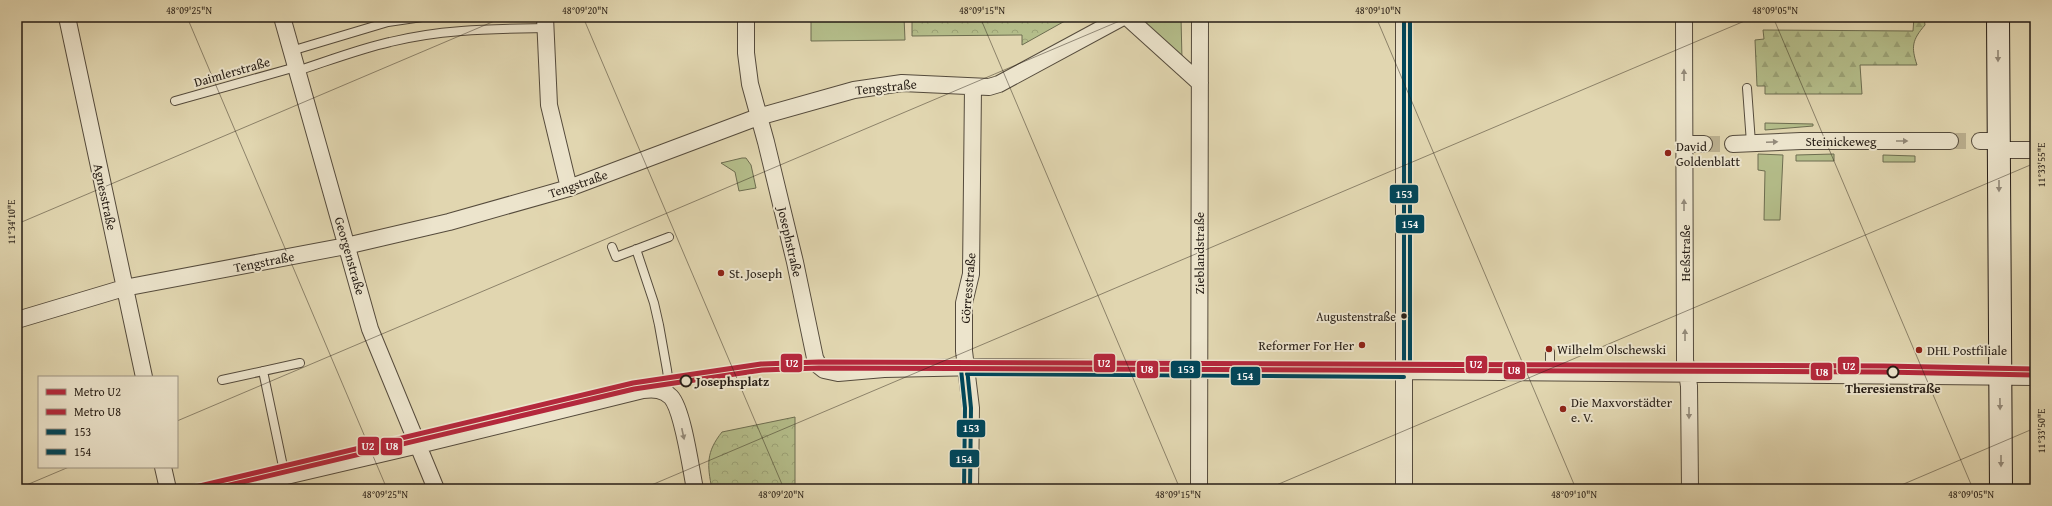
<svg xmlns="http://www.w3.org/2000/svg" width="2052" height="506" viewBox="0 0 2052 506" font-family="'Gentium Book Plus',serif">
<defs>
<pattern id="forest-firs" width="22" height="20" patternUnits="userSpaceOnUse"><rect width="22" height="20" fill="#b4bd8a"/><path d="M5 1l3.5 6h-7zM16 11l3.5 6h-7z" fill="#9ba276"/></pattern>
<pattern id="park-crowns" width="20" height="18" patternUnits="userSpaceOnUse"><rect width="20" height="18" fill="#b4bd8a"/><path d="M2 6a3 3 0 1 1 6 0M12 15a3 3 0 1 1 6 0" fill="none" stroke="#9ba276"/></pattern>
</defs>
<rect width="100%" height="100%" fill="#e1d6b0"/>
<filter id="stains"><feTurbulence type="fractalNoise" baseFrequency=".005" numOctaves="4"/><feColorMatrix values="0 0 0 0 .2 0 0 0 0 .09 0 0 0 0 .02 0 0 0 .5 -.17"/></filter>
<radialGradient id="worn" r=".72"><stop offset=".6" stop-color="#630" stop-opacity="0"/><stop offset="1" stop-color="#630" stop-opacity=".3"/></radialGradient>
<path fill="#b4bd8a" stroke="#6d6d50" d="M811 17H904L905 40 811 41Z
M1156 17H1181L1182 60 1143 24Z
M1765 123 1813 124V126L1765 130Z
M1758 154 1783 155 1780 220H1764L1765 171 1758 170Z
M1834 154V161H1796V155Z
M1883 155 1915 156V162H1883Z
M742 158H746L751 165 756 188 739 191 735 172 721 163Z"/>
<path fill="url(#forest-firs)" stroke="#6d6d50" d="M1914 17H1924L1925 25C1912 40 1911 47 1917 65H1860L1862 94H1765V86H1757L1755 40 1764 39 1763 30 1913 31Z"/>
<path fill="url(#park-crowns)" stroke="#6d6d50" d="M912 17H1072L1022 45V35L912 36Z
M795 417V489H712C707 465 706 452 722 432Z"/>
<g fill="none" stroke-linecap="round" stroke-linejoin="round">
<path stroke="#bcb191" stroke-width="16" stroke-dasharray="16 8" stroke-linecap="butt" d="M1950 141H1980
M1704 144H1733"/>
<defs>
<path id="service" d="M291 51 388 22 422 17
M297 71C328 61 359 49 390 42 441 29 493 29 545 28
M1747 88 1751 143
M175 101 296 67
M612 247 616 257 669 237
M636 249 654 303 659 325 667 370 669 385 665 392
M1550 352V372
M263 371 285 476
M222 380 300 363"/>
<path id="minor" d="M67 17 144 377
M282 17 370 329 436 489
M545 17 549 105 569 188
M746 17V53L750 84 766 142 795 262 815 358 819 366 824 370 838 373 884 369 982 367 2035 377
M1127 17 1200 83
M1684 17 1685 360 1689 386 1690 489
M1980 141H1998
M1684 144H1704
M1733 144 1801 141H1950
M1999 150H2035
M17 320 124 288 346 246 449 222 569 188 758 117 854 90 902 83 989 87 999 84 1123 17
M163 467 168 489
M230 489 419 445 643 390C654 389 663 389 671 397 683 410 691 470 695 489
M970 489 971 408 964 351V303L971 274 973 87
M1199 489 1200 17
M1404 489V17"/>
<path id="secondary" d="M1998 17 2001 489"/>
</defs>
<use href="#service" stroke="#554b3c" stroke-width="10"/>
<use href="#minor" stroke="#554b3c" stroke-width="18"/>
<use href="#secondary" stroke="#261d15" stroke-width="24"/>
<use href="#service" stroke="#ece4cc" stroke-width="8"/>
<use href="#minor" stroke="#ece4cc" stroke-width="16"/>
<use href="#secondary" stroke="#ece4cc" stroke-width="22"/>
<defs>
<path id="bus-1" d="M1404 17V371
M967 368 1404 371
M967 368 971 408 970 489"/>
<path id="bus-2" d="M1410 17V371
M961 369 965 408 964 489
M967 374 1404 377"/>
</defs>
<use href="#bus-1" stroke="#ece4cc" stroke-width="7"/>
<use href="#bus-2" stroke="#ece4cc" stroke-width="7"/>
<use href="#bus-1" stroke="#00465a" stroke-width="4"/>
<use href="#bus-2" stroke="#00465a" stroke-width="4"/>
<defs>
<path id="metro-1" d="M187 489 633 383 761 364 819 362 1883 366 2035 369"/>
<path id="metro-2" d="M213 489 634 389 762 370 819 368 1883 372 2035 375"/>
</defs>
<use href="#metro-1" stroke="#ece4cc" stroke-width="8"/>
<use href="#metro-2" stroke="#ece4cc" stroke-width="8"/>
<use href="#metro-1" stroke="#b4283c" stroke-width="5"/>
<use href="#metro-2" stroke="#b4283c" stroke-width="5"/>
</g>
<defs><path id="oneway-solid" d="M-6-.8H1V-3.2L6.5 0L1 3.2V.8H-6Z"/></defs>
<g fill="#938a7a">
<use href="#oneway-solid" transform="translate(1998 56) rotate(90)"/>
<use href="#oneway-solid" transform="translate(1684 75) rotate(-90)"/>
<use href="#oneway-solid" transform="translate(1902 141)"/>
<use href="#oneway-solid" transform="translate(1772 142) rotate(-2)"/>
<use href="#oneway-solid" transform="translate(1999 186) rotate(90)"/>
<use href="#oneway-solid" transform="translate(1684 205) rotate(-90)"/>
<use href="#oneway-solid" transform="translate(1685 335) rotate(-90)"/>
<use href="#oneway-solid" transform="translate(2000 404) rotate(89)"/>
<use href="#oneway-solid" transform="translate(1689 413) rotate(90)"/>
<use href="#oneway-solid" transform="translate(683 434) rotate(78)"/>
<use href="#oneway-solid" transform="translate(2001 461) rotate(90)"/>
</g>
<path fill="none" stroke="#261d15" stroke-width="1" stroke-opacity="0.45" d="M187 17 387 489M583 17 784 489M980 17 1180 489M1376 17 1576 489M1773 17 1973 489M17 224 504 17M177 421 1129 17M17 489 69 467M642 489 1754 17M1267 489 2035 163M1892 489 2035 428"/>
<g fill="#8f2418" stroke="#ece4cc" stroke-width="1.5">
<circle cx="1668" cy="153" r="4"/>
<circle cx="721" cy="273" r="4"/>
<circle cx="1362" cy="345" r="4"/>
<circle cx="1549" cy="349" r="4"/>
<circle cx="1919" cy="350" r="4"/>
<circle cx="1563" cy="409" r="4"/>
</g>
<circle fill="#261d15" stroke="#ece4cc" stroke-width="1.5" cx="1404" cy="316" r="3.5"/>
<g fill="#ece4cc" stroke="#261d15" stroke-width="2">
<circle cx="1893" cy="372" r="5.5"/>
<circle cx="686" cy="381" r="5.5"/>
</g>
<g text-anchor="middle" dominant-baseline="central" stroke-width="4" stroke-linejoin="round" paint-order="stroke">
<g font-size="12" fill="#261d15" stroke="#ece4cc" text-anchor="end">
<text x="1396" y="316">Augustenstraße</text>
</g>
<g font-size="13" fill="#261d15" stroke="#ece4cc">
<text transform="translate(232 72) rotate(-16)">Daimlerstraße</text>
<text transform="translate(886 87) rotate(-6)">Tengstraße</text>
<text x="1841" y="141">Steinickeweg</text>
<text transform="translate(578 184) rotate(-19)">Tengstraße</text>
<text transform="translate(105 197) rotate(78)">Agnesstraße</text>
<text transform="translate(790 242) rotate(77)">Josephstraße</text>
<text transform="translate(1199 253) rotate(-90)">Zieblandstraße</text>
<text transform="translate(1685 253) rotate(-90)">Heßstraße</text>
<text transform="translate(350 256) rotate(74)">Georgenstraße</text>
<text transform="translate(264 262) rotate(-11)">Tengstraße</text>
<text transform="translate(968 288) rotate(-85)">Görresstraße</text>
</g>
<g font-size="13" fill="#261d15" stroke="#ece4cc" text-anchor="start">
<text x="1676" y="146">David<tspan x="1676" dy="15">Goldenblatt</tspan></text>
<text x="729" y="273">St. Joseph</text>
<text x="1354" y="345" text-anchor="end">Reformer For Her</text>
<text x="1557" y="349">Wilhelm Olschewski</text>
<text x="1927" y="350">DHL Postfiliale</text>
<text x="1571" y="402">Die Maxvorstädter<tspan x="1571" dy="15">e. V.</tspan></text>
</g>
<g font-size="13" font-weight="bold" fill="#261d15" stroke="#ece4cc" text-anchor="start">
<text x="696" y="381">Josephsplatz</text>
<text x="1893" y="388" text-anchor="middle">Theresienstraße</text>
</g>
</g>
<g stroke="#ece4cc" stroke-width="1.5">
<rect x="1389" y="184" width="30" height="20" rx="4" fill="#00465a"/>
<rect x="1395" y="214" width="30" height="20" rx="4" fill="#00465a"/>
<rect x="780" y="353" width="23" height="20" rx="4" fill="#b4283c"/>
<rect x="1093" y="353" width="23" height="20" rx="4" fill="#b4283c"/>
<rect x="1465" y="355" width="23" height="19" rx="4" fill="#b4283c"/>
<rect x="1837" y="356" width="23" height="19" rx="4" fill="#b4283c"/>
<rect x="1136" y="360" width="23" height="19" rx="4" fill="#b4283c"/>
<rect x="1170" y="360" width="31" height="19" rx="4" fill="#00465a"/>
<rect x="1503" y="361" width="23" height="19" rx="4" fill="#b4283c"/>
<rect x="1810" y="362" width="23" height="19" rx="4" fill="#b4283c"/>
<rect x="1230" y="366" width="31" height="20" rx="4" fill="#00465a"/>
<rect x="956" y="419" width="30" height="19" rx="4" fill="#00465a"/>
<rect x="357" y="436" width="23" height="20" rx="4" fill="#b4283c"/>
<rect x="380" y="437" width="23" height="19" rx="4" fill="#b4283c"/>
<rect x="949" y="449" width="31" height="19" rx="4" fill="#00465a"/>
</g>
<g font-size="11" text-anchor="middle" font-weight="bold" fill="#fff">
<text x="1404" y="198">153</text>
<text x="1410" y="228">154</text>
<text x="792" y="367">U2</text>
<text x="1104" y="367">U2</text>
<text x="1476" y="368">U2</text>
<text x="1849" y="370">U2</text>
<text x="1147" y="373">U8</text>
<text x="1186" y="373">153</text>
<text x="1514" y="374">U8</text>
<text x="1822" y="376">U8</text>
<text x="1245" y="380">154</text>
<text x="971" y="432">153</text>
<text x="368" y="450">U2</text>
<text x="392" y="450">U8</text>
<text x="964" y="463">154</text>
</g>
<rect width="2052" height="506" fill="none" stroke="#e1d6b0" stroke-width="44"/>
<rect x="38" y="376" width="140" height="92" fill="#ece4cc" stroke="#9d9483"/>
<rect x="46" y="389" width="20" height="6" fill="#b4283c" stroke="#9d9483"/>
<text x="74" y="396" font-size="12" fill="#261d15">Metro U2</text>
<rect x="46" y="409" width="20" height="6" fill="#b4283c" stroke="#9d9483"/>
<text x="74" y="416" font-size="12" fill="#261d15">Metro U8</text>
<rect x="46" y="429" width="20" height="6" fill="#00465a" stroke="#9d9483"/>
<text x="74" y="436" font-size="12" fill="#261d15">153</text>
<rect x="46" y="449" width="20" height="6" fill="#00465a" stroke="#9d9483"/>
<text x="74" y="456" font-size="12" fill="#261d15">154</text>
<rect x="22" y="22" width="2008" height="462" fill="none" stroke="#261d15" stroke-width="1.5"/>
<g font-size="10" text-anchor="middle" fill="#261d15">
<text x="189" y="14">48°09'25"N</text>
<text x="585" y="14">48°09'20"N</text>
<text x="982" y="14">48°09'15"N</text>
<text x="1378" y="14">48°09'10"N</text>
<text x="1775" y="14">48°09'05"N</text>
<text transform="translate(2041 165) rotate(-90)" y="4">11°33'55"E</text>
<text transform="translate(11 222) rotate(-90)" y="4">11°34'10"E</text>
<text transform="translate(2041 431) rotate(-90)" y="4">11°33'50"E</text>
<text x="385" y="498">48°09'25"N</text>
<text x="781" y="498">48°09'20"N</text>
<text x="1178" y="498">48°09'15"N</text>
<text x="1574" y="498">48°09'10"N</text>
<text x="1971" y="498">48°09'05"N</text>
</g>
<rect width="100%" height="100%" filter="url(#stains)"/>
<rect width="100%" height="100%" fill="url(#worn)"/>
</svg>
